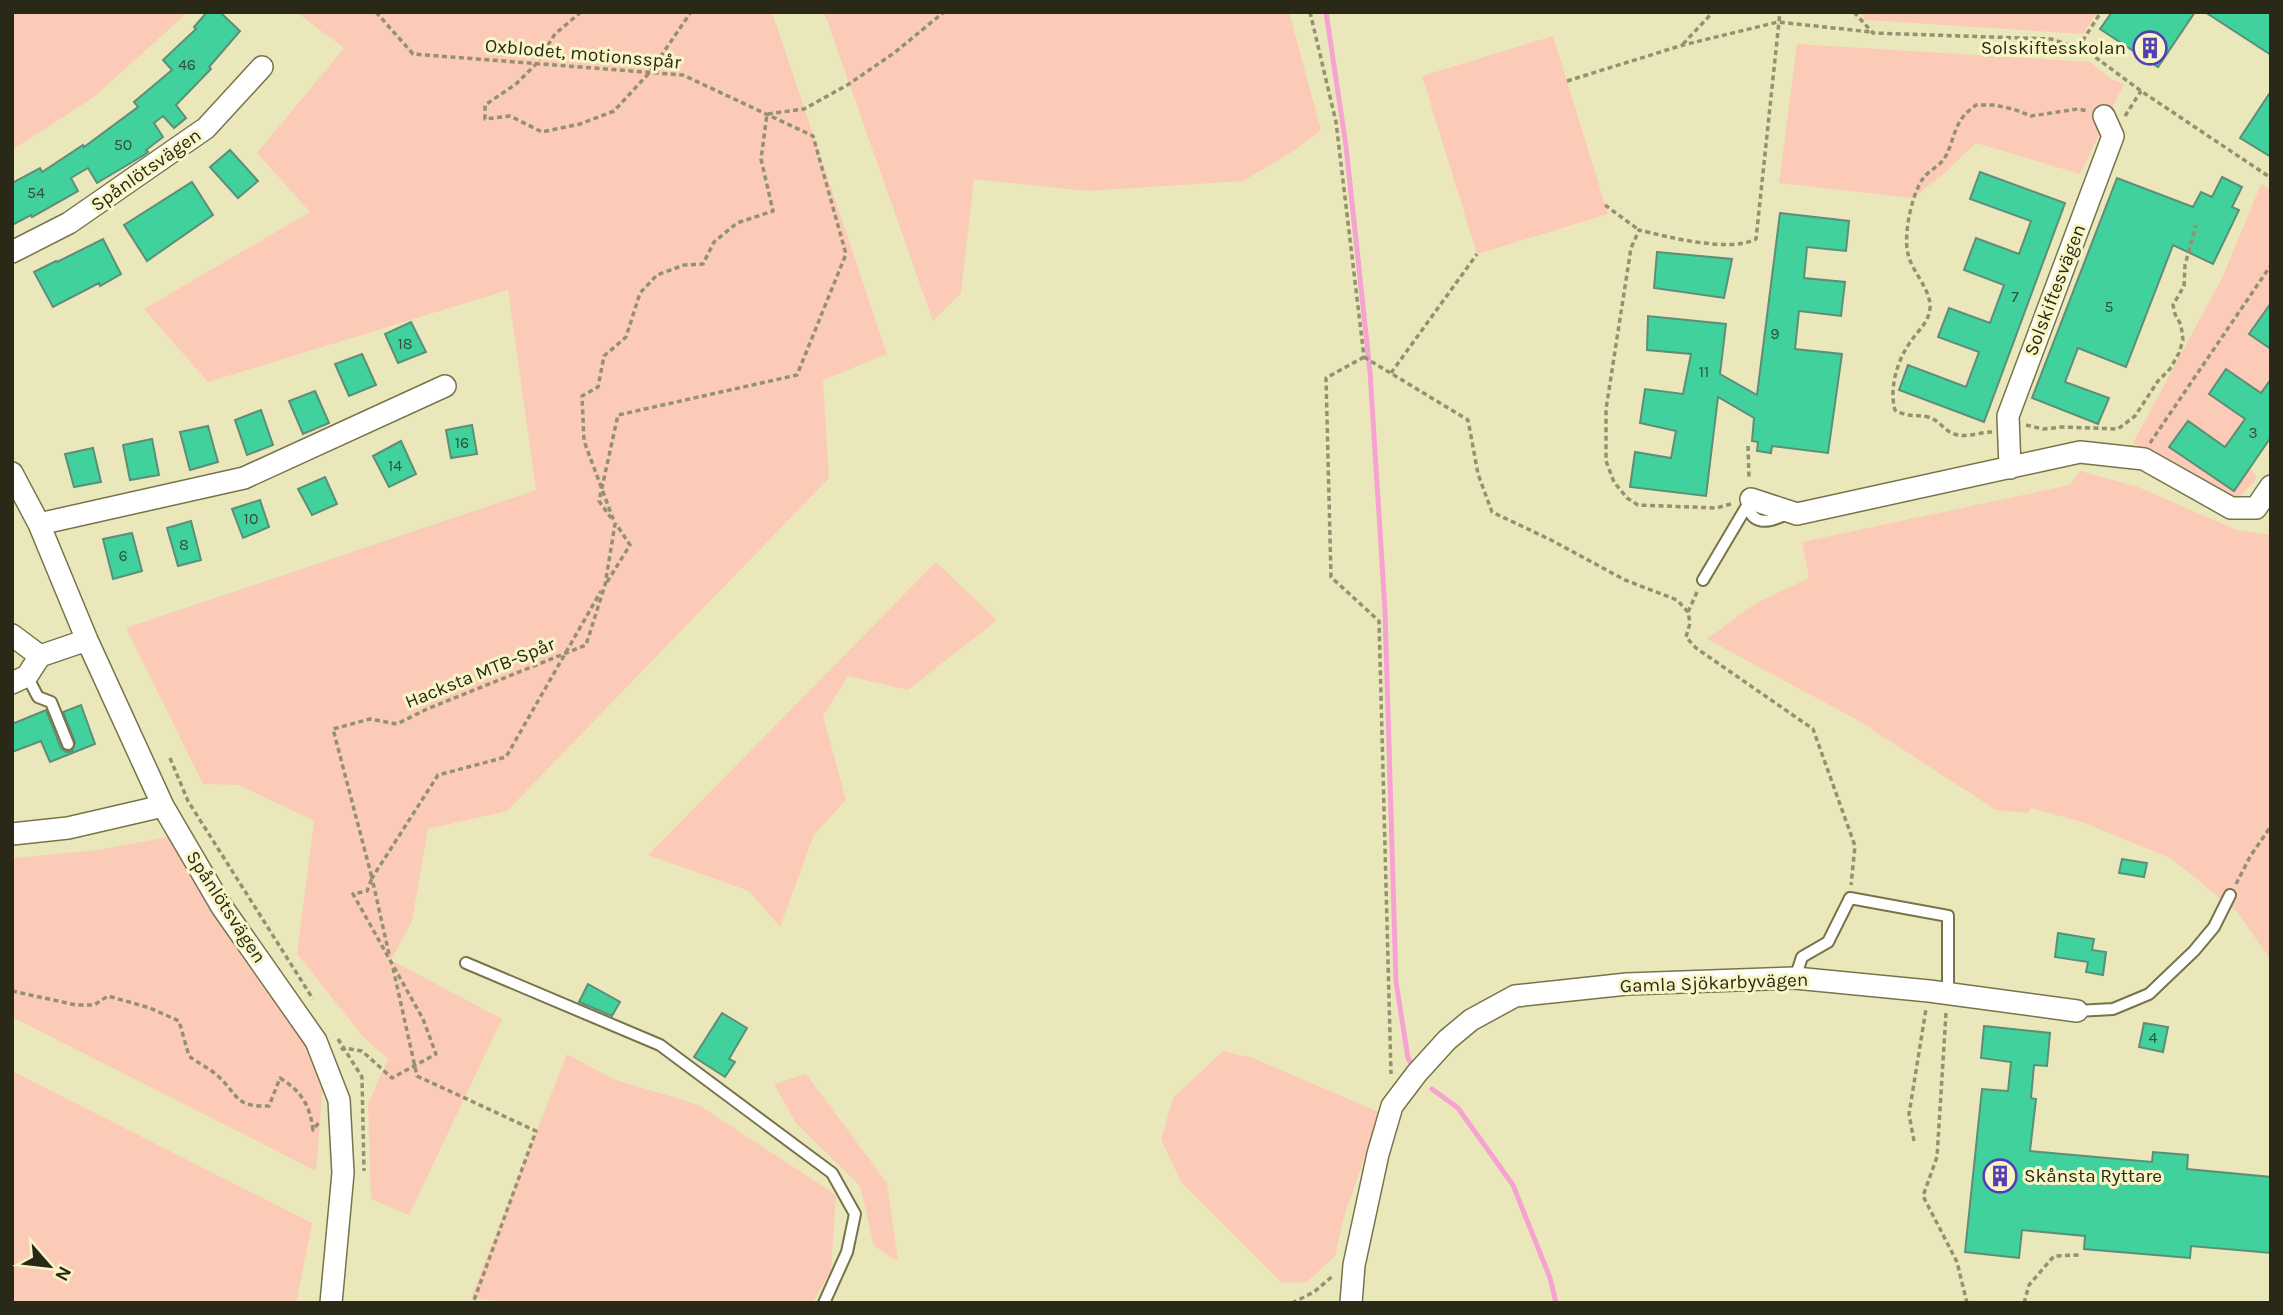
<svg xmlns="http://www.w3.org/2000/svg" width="2283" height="1315" viewBox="0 0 2283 1315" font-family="Karla,sans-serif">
<rect width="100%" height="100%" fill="#eae8ba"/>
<path fill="#fbcbb7" d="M12 12H188L94 97 12 150Z
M296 12H772L887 354 823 380 829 478 507 811 428 829 412 921 391 960 502 1019 409 1215 371 1199 368 1104 388 1059 364 1038 297 954 314 821 239 785 203 784 126 628 536 490 508 290 208 382 144 309 310 212 257 153 344 48Z
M824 12H1289L1321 130 1295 150 1243 181 1087 191 974 179 961 293 933 321Z
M1861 12H2097L2083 34 1865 20Z
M1553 36 1608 214 1477 254 1422 76Z
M1797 44 2090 62 2111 79 2124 84 2080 174 1976 143 1941 176 1913 198 1779 183Z
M2261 184 2271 190V305L2249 334 2271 349V379L2261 393 2226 369 2209 395 2244 420 2225 447 2188 422 2170 447 2233 491 2250 468 2257 478 2242 495 2225 499 2133 443 2223 276Z
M2080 471 2138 487 2237 530 2271 535V960L2237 912 2172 859 2082 822 2031 808 2027 813 1996 810 1859 721 1707 639 1756 603 1809 578 1802 542 2070 485Z
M936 562 997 620 908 690 848 676 823 716 846 800 814 835 780 927 749 891 648 855Z
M167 837 300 1029 323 1084 316 1171 12 1017V858L98 850Z
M1223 1051 1253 1058 1381 1113 1344 1216 1335 1256 1307 1282 1282 1283 1181 1182 1161 1139 1173 1098Z
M567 1054 613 1079 699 1105 836 1195 831 1271 812 1303H515L471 1298Z
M12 1071 312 1223 296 1303H12Z
M806 1074 887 1183 898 1261 874 1246 860 1186 796 1123 774 1084Z"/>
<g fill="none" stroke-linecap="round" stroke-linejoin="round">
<path stroke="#f6a3d2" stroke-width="5" d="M1326 12 1346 146 1370 372 1385 610 1396 982 1408 1058 1413 1067
M1432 1089 1458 1108 1513 1185 1550 1278 1556 1303"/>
</g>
<path fill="#40d19d" stroke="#5e8d78" stroke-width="2" d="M207 12H220L240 31 209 67 211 69 176 105 186 118 174 128 163 116 154 123 163 137 146 150 148 152 144 155 97 183 88 168 71 178 78 191 32 217 31 215 12 225V183L40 168 42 172 83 145 84 147 138 107 134 102 172 70 163 60 196 29 194 27Z
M2112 12H2195L2158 67 2100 29Z
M2205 12H2271V55Z
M2271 91V157L2240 138Z
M230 150 258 181 238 198 210 167Z
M1980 172 2065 203 1984 422 1899 390 1908 365 1966 387 1979 352 1938 337 1949 308 1990 323 2004 285 1964 270 1976 238 2019 254 2031 221 1970 199Z
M2222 177 2242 187 2232 207 2239 210 2213 264 2173 245 2126 367 2078 348 2065 382 2109 398 2098 424 2032 398 2117 178 2193 207 2201 192 2212 197Z
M192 182 213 215 147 261 124 225Z
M1780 213 1849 221 1846 251 1807 247 1804 278 1845 282 1841 316 1799 311 1795 349 1842 354 1828 453 1772 446 1771 453 1757 451 1758 442 1752 441 1754 418 1718 397 1706 496 1630 487 1635 452 1671 458 1676 431 1640 423 1645 389 1683 394 1691 354 1647 350 1648 316 1726 324 1720 374 1757 395Z
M103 239 121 274 100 286 99 283 53 307 34 272 56 261 57 262Z
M1657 252 1732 259 1724 298 1654 288Z
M2271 303V349L2249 334Z
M411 322 426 352 398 363 385 334Z
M362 354 376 385 349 396 335 364Z
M2226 369 2261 393 2271 379V437L2234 491 2169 447 2188 421 2225 447 2245 419 2209 394Z
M315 391 329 423 303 434 289 401Z
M261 410 273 445 247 455 235 420Z
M472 425 477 454 451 458 446 430Z
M208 426 218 462 190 470 180 432Z
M152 439 159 475 130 480 123 445Z
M401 441 416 474 389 487 373 456Z
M93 448 101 482 74 487 65 454Z
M325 477 337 504 312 515 298 489Z
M260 500 269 527 243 538 232 509Z
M191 521 201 560 178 566 167 528Z
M132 533 142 571 113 579 103 539Z
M81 705 95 744 50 762 41 741 12 752V724L46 710 61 748 66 752 72 751 75 742 63 712Z
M2122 859 2147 863 2144 877 2119 873Z
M2058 933 2094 939 2092 950 2106 952 2103 975 2086 972 2088 962 2055 957Z
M588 984 620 1002 612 1016 579 1002Z
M722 1013 747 1028 729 1059 735 1062 725 1077 694 1057Z
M2144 1023 2168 1027 2163 1052 2139 1047Z
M1984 1026 2050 1033 2047 1066 2034 1065 2031 1098 2036 1099 2030 1151 2152 1162 2153 1152 2188 1155 2187 1169 2271 1177V1253L2191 1246 2190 1258 2084 1249 2085 1236 2022 1230 2019 1258 1965 1252 1982 1089 2008 1091 2011 1062 1981 1058Z"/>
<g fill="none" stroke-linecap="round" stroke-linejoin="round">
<defs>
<path id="service" d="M1747 505C1753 526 1769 523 1786 514
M1703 580 1751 499
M27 676 38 697 51 702 68 744
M466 963 660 1045 832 1173 855 1214 847 1252 824 1303
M1795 978 1802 957 1828 942 1850 898 1948 916V994
M2077 1011 2113 1009 2149 994 2194 951 2214 927 2230 895"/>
<path id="minor" d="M12 252 69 223 206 128 262 67
M2010 468 2008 416 2113 136 2104 116
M12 473 39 524 87 640 163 806 222 907 316 1041 339 1100 343 1173 331 1303
M1751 499 1797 514 2080 452 2144 459 2231 508H2256L2271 486
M39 524 244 478 445 386
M12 635 40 656
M12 683 27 676 40 656 87 640
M12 834 68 828 163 806
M1351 1303 1354 1265 1378 1154 1392 1106 1417 1073 1447 1040 1471 1020 1515 996 1627 984 1795 978 1929 991 2077 1011"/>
</defs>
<use href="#service" stroke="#77744a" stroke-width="14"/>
<use href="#minor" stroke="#77744a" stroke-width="24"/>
<path stroke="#939170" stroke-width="3.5" stroke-dasharray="5 3.5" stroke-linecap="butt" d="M376 12 413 54 683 75 813 136 846 254 797 375 618 415 599 501 611 518
M581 12 555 34 536 64 516 84 485 105V119L510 116 542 132 580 124 614 111 650 72 691 12
M1310 12 1336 122 1364 357
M1854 12 1873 33 2051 39 2087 51 2141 91 2271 178
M1683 44 1713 12
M2078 48 2101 12
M1567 81 1683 45 1778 22 1871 32
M2125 116 2141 91
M1605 205 1639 230
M1364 357 1468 420 1478 474 1492 512 1551 540 1625 580 1677 600 1688 612 1690 623 1686 637 1696 648 1813 729 1855 846 1851 885
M1364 357 1326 378 1331 577 1379 621 1391 1074
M1391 373 1477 254
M2026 425 2043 429 2063 427 2118 429 2135 416 2158 381 2170 369 2179 353 2183 340 2181 325 2175 314 2173 305 2184 286 2185 265 2196 225
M1992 432C1980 432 1963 439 1952 433 1943 429 1939 420 1928 417 1914 414 1909 418 1895 410 1889 390 1897 361 1909 344 1917 331 1929 323 1930 308 1931 289 1912 272 1908 254 1903 234 1912 193 1924 177 1930 170 1939 166 1944 159 1952 147 1953 131 1961 120 1964 114 1971 109 1976 105H1995L2016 110 2031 116 2078 109 2088 111
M2150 443 2271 265
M1748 446 1749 479
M1731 504 1716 508 1638 505 1627 498 1614 482 1606 461V409L1631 248 1639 230C1668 237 1730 253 1756 239L1780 12
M607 582 630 545 616 524
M1688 612 1697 592
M170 758 188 801 313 999
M2236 884 2251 855 2271 826
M389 954 372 878 438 775 506 757 601 591
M393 968 417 1076 536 1131 473 1303
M12 991 76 1005H94L108 996 150 1008 179 1021 189 1056C198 1063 209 1068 218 1076 239 1096 235 1107 269 1106L280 1078C301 1091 310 1105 313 1130L320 1121
M1946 1013 1937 1157 1923 1196 1957 1262 1967 1303
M338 1039 362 1077 364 1171
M341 1050 344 1048 362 1051 392 1078 436 1054 423 1019 353 894 367 891 372 878 333 729 370 719 397 724 427 709 586 645 605 585 615 524 584 441 582 396 598 387 604 356 626 337 640 293 657 275 684 265 703 264 714 242 737 223 773 211 761 159 767 114 804 109 849 84 894 53 944 12
M1914 1141 1909 1114 1926 1009
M1292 1303 1314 1292 1334 1275
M2024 1303 2029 1285 2054 1256 2079 1255"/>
<use href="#service" stroke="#fff" stroke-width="10"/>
<use href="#minor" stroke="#fff" stroke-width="21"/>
</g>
<defs>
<symbol id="building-ring" viewBox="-11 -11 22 22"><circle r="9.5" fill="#f8f5c6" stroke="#533eb5" stroke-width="1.5"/><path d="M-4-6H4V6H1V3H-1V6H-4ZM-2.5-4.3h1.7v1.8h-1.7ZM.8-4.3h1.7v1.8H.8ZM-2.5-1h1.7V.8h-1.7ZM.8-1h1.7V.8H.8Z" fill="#533eb5"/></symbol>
</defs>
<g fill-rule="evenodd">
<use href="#building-ring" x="2131" y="29" width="38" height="38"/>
<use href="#building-ring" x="1981" y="1157" width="38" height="38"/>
</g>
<g text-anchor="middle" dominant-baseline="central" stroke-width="6" stroke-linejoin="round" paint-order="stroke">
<g font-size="16" fill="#305238">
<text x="187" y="64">46</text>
<text x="123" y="144">50</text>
<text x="36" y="192">54</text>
<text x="2015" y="296">7</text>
<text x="2109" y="306">5</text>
<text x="1775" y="333">9</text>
<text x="405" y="343">18</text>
<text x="1704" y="371">11</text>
<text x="2253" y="432">3</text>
<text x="462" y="442">16</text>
<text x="395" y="465">14</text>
<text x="251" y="518">10</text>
<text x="184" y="544">8</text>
<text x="123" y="555">6</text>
<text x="2153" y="1037">4</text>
</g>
<g font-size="19" fill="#2a2817" stroke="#f8f5c6" text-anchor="end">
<text x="2126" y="48">Solskiftesskolan</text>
<text x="2024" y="1176" text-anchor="start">Skånsta Ryttare</text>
</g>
<g font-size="19" fill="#2a2817" stroke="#f8f5c6">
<text transform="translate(583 54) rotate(5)">Oxblodet, motionsspår</text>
<text transform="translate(146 170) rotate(-35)">Spånlötsvägen</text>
<text transform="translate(2055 290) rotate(-69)">Solskiftesvägen</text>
<text transform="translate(480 673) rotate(-22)">Hacksta MTB-Spår</text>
<text transform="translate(226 907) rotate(57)">Spånlötsvägen</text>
<text transform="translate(1714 983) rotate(-2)">Gamla Sjökarbyvägen</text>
</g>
</g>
<rect width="2283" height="1315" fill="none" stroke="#2a2817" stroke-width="28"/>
<g transform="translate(49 1266) rotate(118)" stroke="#f8f5c6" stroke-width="5" paint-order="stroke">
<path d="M0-5L12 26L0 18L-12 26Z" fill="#2a2817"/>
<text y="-10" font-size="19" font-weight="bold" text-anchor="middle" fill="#2a2817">N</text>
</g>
</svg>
